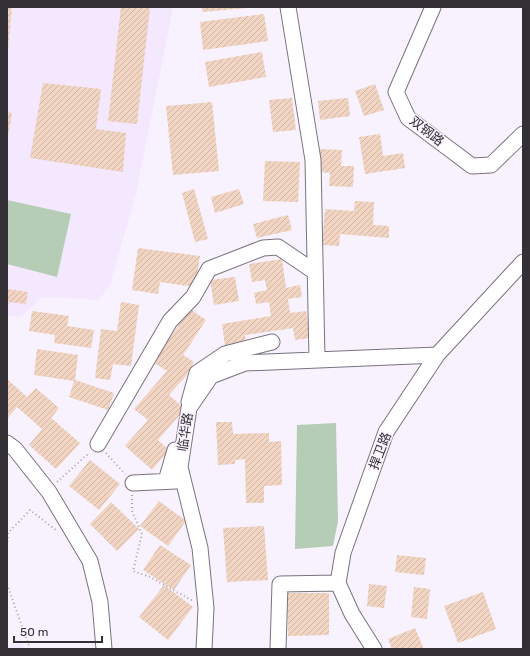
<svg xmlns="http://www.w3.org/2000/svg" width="530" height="656" viewBox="0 0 530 656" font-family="Rubik,'Noto Sans SC',sans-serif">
<defs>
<pattern id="building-hatch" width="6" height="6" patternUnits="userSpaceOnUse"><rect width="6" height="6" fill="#f1d4c1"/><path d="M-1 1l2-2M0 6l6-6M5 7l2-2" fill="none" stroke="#cfb6a6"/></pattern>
</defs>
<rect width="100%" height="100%" fill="#f8f2fe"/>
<path fill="#f4e8fe" d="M7 7H173L137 189 110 285 99 300 42 297 21 317 7 316Z
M22 643 24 649H7V646Z"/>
<path fill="#b5ccb5" d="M7 200 71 214 57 277 7 264Z
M336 423 338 521 333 546 295 549 297 425Z"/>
<path fill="url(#building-hatch)" d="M7 7H12L8 50H7Z
M121 7H150L137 124 108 121Z
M202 7H247V8L202 12Z
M264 14 268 41 203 50 200 22Z
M262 52 266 77 209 87 205 62Z
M43 83 101 89 96 129 126 133 123 172 30 158Z
M375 84 384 110 364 116 355 91Z
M292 98 296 130 273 132 269 100Z
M348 98 350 116 320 120 318 101Z
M212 102 219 171 173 175 166 106Z
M7 112 12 113 8 136H7Z
M380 134 383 156 403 153 405 168 365 174 359 137Z
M320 149 342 150 341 166H354L353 187 329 186 330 173 319 172Z
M265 161 300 162 298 202 263 201Z
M194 189 208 239 195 242 182 193Z
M239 189 244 204 215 213 211 197Z
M355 201 374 202 373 225 389 226V238L340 234 339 246 322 245 325 209 354 211Z
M288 215 292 230 257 238 253 224Z
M138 248 200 256 195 287 160 282 158 294 132 290Z
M282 259 286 288 300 285 302 297 288 299 290 313 306 311 310 338 295 340 293 328 245 335 246 343 225 346 222 324 271 316 269 302 256 304 254 293 267 290 265 280 252 282 249 264Z
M235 277 239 301 214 305 210 280Z
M7 289 28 292 26 304 9 302 7 307Z
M121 302 139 305 131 366 113 364 110 380 95 378 101 329 117 331Z
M190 309 206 320 183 355 194 362 186 376 169 395 185 409 158 440 169 450 152 470 125 446 148 420 134 409 167 371 153 362Z
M32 311 69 316 67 326 94 330 91 348 54 343 55 335 29 331Z
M37 349 78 355 75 380 114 393 108 410 69 397 74 381 34 375Z
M7 379 27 397 36 388 59 408 51 418 80 443 56 469 29 445 42 429 17 407 7 419Z
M216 422H232L233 434 269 433V442L281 441 282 485 264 486V503H246L245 459 235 460V464L218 465Z
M90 460 120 484 99 510 69 486Z
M159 501 186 521 168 546 140 526Z
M111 502 139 529 117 551 90 524Z
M264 526 268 580 227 582 223 528Z
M160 545 191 565 174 590 143 570Z
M397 555 426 558 424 575 395 572Z
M369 584 387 586 384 608 367 606Z
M164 585 193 607 168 640 139 617Z
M414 587 430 589 427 619 411 617Z
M483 592 496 629 458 643 444 606Z
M287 593H329V635L288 636Z
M415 628 424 649H392L388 639Z"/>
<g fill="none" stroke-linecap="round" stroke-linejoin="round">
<defs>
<path id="minor" d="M288 7 313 160 317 360
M433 7 396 92 408 118 472 166 491 165 523 134
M189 402 197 373 225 354 272 342
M7 443 15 449 49 492 90 561 100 602 104 649
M98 444 170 321 193 297 209 269 263 248 278 247 315 272
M166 481 175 450
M133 483 176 481
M204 649 206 608 200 548 180 467 189 408 211 376 245 363 437 355
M278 649 280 584 338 583
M374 649 352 614 338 583 343 553 386 432 437 355 523 262"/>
</defs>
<use href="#minor" stroke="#79727f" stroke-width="17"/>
<path stroke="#a6a1aa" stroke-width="2" stroke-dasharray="1 3" stroke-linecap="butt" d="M106 453 125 474
M57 482 89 453
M132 495V511L142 534 133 571 150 577 193 601
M7 546 8 533 30 510 57 531
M7 584 30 649"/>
<use href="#minor" stroke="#fff" stroke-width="15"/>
</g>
<g text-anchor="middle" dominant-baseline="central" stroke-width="3" stroke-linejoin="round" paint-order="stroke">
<g font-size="13" fill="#333035" stroke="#f8f2fe">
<text transform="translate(427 131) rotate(38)">双钢路</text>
<text transform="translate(185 432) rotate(-81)">临华路</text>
<text transform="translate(380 451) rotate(-69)">捍卫路</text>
</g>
</g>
<rect width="530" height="656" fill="none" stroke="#333035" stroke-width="16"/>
<path d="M14 636v6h88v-6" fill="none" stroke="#333035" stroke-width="2"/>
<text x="20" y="636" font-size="12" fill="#333035" stroke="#f8f2fe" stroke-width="3" paint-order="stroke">50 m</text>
</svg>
